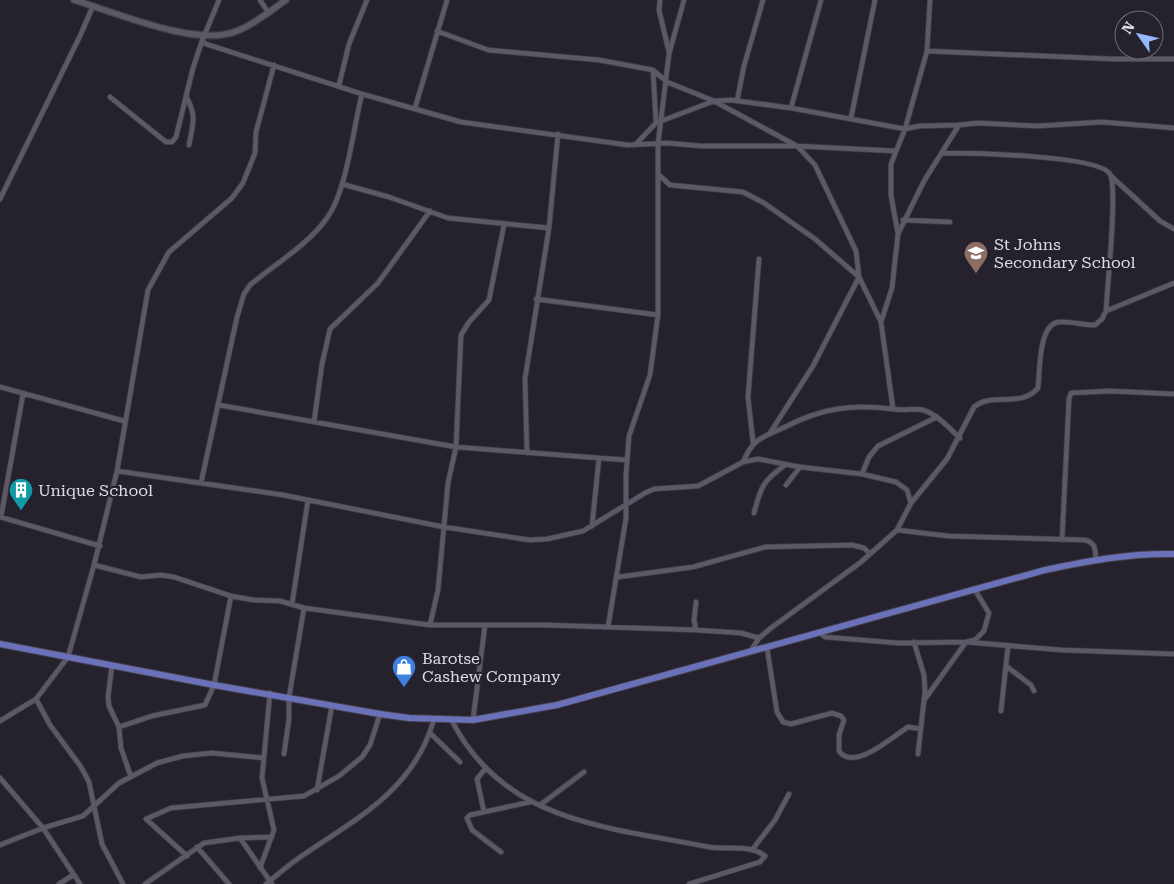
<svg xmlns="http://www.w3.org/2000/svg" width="1174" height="884" viewBox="0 0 1174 884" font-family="'Roboto Serif',serif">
<rect width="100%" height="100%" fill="#26222d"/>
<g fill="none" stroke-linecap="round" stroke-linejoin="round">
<defs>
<path id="minor" d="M219 0 202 41 206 44 362 94 461 122 628 145 667 143 701 146H797L895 151
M260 0 268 12
M660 0 659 10 669 52
M437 31 488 50 599 60 653 70 667 82 714 101 731 100 791 108 905 129 919 126 959 125
M927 51 1112 59H1174
M653 70 656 123
M339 85 349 44 367 0
M186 96C197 116 193 124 189 145
M110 97 166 142H172L176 137 193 68 202 41
M737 101 744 66 763 0
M415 108 447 0
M791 108 821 0
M851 118 875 0
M635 145 656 123 714 101 797 146 815 165 856 251 859 277 813 366 770 433
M659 175 670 185 743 192 764 203 815 239 859 277 881 322 893 409
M1111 176 1160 221 1174 229
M342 184 389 197 448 218 549 228
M0 199 80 36 93 6
M903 220 950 222
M898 234 891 195V164L905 129 927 51 930 0
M536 299 658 315
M1106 311 1174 283
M881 322 892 288 898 234 924 181 959 125 978 123 1038 126 1102 122 1174 128
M0 387 124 421
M219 405 456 447 599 458 592 526
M314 422 322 364 330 329 378 283 430 211
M753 442 748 397 759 259
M527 453 525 379 549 228 558 134
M599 458 627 460
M743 462C754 437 762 438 785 427 822 408 851 404 893 409 903 411 913 408 923 410 937 414 950 429 960 438
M117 471 283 495 444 527 530 540 547 539 583 531 645 493 654 489 698 486 743 462 758 459 800 467 862 474 896 482 907 490 911 503
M862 474 869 457 878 446 937 417
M201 483 237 317 244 294 250 285C275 264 308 245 327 218 347 191 353 128 362 94
M786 485 800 467
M754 513C761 486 763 481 785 465
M0 517 100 546
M1 517 23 394
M897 530 948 536 1085 540C1096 543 1095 549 1096 559
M1062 540 1069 399 1071 393 1110 391 1174 394
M94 565 141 577 161 575 174 577 231 596 253 600 280 601 304 608 430 625H546L696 630 741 633 759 638
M618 577 693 567 765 547 852 545 864 548 870 554
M696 602 694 620 696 630
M292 604 308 500
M430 625 438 590 448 483 456 447 461 335 469 322 489 300 504 225
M608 627 626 518V475L629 436 650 375 658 315V144L669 54 684 0
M820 633 825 637 898 643 966 642 1061 650 1174 654
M914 642 924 675 925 691 918 754
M767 648 777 712 783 722 791 724 832 713 841 716 844 720 839 735V751C854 772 892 737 908 727L921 729
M750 652 759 638 771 628 861 562 897 530 911 503 947 459 974 407C993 391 1020 409 1038 388 1040 372 1038 324 1059 322 1071 321 1083 325 1095 325L1102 319 1106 311C1107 289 1118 189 1110 174 1098 155 968 153 942 153
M112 665 108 697 109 706 119 727 121 748 131 777
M1006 666 1031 685 1034 691
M925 699 966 642 975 640 984 631 989 613 975 590
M1001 711 1008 646
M451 719C503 823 608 827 709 847 726 850 751 844 765 856L760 862 689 884
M473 720 485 625
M0 721 36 699
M119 727 152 716 205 705 214 685 231 596
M430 733 460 762
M284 754 289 719V697L304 608
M0 778 43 828 80 884
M317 790 332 705
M540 805 584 772
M484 812 477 779 485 769
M240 838 272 884
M0 845 43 828 83 816 119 783 157 763 183 756 212 753 264 758
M197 847 229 884
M752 850 775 820 789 794
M501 852 472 830 467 818 470 815 530 802
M187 856 146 819 171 808 304 796 339 776 362 757 370 745 380 714
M260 868 274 830 262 778 270 693
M59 884 73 875
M123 884 102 844 89 782 81 767 50 725 36 699 68 657 94 565 117 471 148 290 169 252 232 198 243 183 255 153 256 132 274 65
M145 884 204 843 240 838 272 837
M266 884C276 876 285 868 296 860 353 820 414 792 434 719"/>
<path id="secondary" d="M74 0C115 12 197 48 237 31 255 24 270 11 286 0"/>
<path id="primary" d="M0 644 214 685 380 714 409 718 473 720 557 705 1045 570C1088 561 1129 553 1174 554"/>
</defs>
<use href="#minor" stroke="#413e47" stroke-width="6"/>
<use href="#secondary" stroke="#413e47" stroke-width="8"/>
<use href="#primary" stroke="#413e47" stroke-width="8"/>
<use href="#minor" stroke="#5c5865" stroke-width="4.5"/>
<use href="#secondary" stroke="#5c5865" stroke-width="5.5"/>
<use href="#primary" stroke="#6a71b8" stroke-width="6"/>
</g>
<defs>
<symbol id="school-pin" viewBox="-11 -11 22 30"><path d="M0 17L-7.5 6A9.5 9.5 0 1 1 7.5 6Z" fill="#8d6e63" stroke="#26222d"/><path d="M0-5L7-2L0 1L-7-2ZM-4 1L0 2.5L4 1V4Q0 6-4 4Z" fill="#fff"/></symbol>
<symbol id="building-pin" viewBox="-11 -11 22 30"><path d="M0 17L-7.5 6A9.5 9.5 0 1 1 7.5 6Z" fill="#0f9aa8" stroke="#26222d"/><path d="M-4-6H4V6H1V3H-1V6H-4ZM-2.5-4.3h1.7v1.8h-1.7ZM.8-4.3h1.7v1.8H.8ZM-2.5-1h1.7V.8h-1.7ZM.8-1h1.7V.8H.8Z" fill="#fff"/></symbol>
<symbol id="shop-pin" viewBox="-11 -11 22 30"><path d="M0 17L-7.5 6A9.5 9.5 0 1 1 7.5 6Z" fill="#3f7fe0" stroke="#26222d"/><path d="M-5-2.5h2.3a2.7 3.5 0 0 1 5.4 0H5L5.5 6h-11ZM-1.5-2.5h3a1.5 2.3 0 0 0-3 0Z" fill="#fff"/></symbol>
</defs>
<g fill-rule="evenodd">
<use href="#school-pin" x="962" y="239" width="28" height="38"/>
<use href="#building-pin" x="7" y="476" width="28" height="38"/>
<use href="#shop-pin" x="390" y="653" width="28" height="38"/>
</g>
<g text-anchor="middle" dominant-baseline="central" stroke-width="4.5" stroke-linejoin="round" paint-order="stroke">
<g font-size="16" fill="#dfdde4" stroke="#26222d" text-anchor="start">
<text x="994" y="244">St Johns<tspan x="994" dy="18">Secondary School</tspan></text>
<text x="38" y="490">Unique School</text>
<text x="422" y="658">Barotse<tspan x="422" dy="18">Cashew Company</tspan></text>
</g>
</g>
<g transform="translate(1139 35) rotate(304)"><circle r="24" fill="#26222d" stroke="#706d76"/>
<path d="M0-4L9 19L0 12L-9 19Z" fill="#94b7fd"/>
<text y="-8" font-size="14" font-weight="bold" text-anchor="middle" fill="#dfdde4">N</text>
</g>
</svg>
